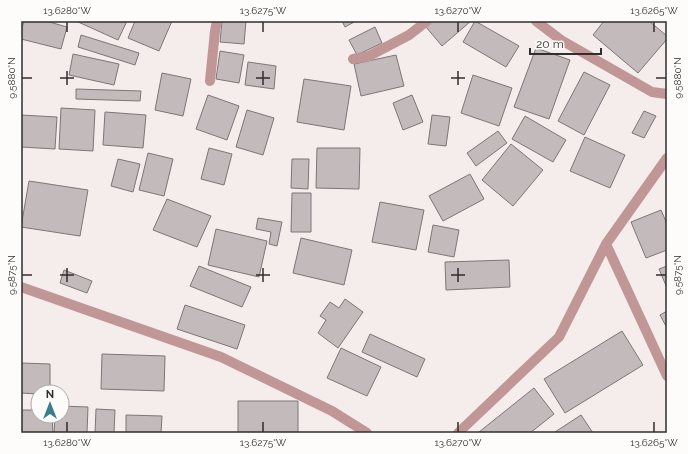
<svg xmlns="http://www.w3.org/2000/svg" width="688" height="454" viewBox="0 0 688 454" font-family="Raleway,sans-serif">
<rect width="100%" height="100%" fill="#f5ecec"/>
<path fill="#c3bbbb" stroke="#7e7676" d="M24 21H46L67 27 61 49 21 39V32Z
M76 21H127L118 40Z
M135 21H172L159 51 128 38Z
M222 21H246L244 44 220 42Z
M342 21H356L345 27Z
M433 21H471L442 46 426 27Z
M475 21 519 46 506 67 463 42Z
M604 21H649L667 36V39L638 73 593 35Z
M375 27 382 43 357 55 349 40Z
M81 35 139 53 135 65 78 47Z
M536 48 570 60 549 119 514 107Z
M220 51 244 55 239 83 216 79Z
M73 54 119 64 114 85 69 75Z
M396 55 404 86 361 96 354 64Z
M248 62 276 66 274 89 245 85Z
M584 72 610 85 584 135 558 121Z
M162 73 191 79 183 116 155 110Z
M473 75 512 88 499 126 461 113Z
M304 79 351 86 344 130 297 122Z
M76 89 141 91 140 101 76 99Z
M208 95 239 106 227 140 196 129Z
M412 95 423 122 403 130 393 103Z
M61 108 95 110 93 151 59 149Z
M247 110 274 118 263 155 236 147Z
M644 111 656 116 644 138 632 133Z
M105 112 146 115 143 148 103 145Z
M21 115 57 117 55 149 21 147Z
M432 115 450 117 446 146 428 144Z
M525 116 566 140 553 162 512 139Z
M498 131 507 143 476 166 467 153Z
M585 137 625 155 610 188 570 171Z
M511 144 543 170 513 206 482 180Z
M209 148 232 154 224 185 201 179Z
M317 148H360L359 189 316 188Z
M148 153 173 159 164 196 139 190Z
M118 159 140 164 133 192 111 186Z
M292 159H309L308 189 291 188Z
M470 174 484 199 443 221 429 196Z
M29 181 88 190 80 236 21 227Z
M292 193H311V232H291Z
M167 199 211 216 197 247 153 230Z
M380 202 424 210 416 250 372 242Z
M661 210 667 224V250L646 258 631 222Z
M258 218 282 222 277 246 269 244 271 232 256 229Z
M433 225 459 230 454 257 428 252Z
M216 229 267 241 259 277 208 265Z
M301 238 352 250 344 285 293 273Z
M509 260 510 287 446 290 445 262Z
M199 266 251 287 242 307 190 286Z
M667 266V288L659 269Z
M64 270 92 281 87 293 60 283Z
M345 299 363 312 338 348 318 333 326 320 320 316 330 302 339 308Z
M185 305 245 325 237 349 177 329Z
M667 311V328L660 315Z
M622 331 643 365 565 413 544 379Z
M370 334 425 359 417 377 362 352Z
M341 348 381 367 367 396 327 378Z
M102 354 165 356 164 391 101 389Z
M21 363 50 364V392H38V394L21 393Z
M534 388 554 414 530 433H479V432Z
M238 401H298V433H238Z
M62 406 88 407 87 433H54L55 416H62Z
M96 409 115 410 114 433H95Z
M21 410H38V416H52L53 433H21Z
M126 415 162 416 161 433H126Z
M581 415 593 433H556L555 432Z"/>
<g fill="none" stroke-linecap="round" stroke-linejoin="round">
<path stroke="#c19696" stroke-width="10" d="M536 21 561 40 652 92 667 94
M353 59 369 56 409 35 427 21
M210 81 215 31 217 21
M606 244 667 376
M21 287 221 357 332 411 367 433
M458 433 559 337 606 244 667 158"/>
</g>
<path fill="none" stroke="#322e2e" stroke-width="1.5" d="M67 22V32M263 22V32M458 22V32M654 22V32M67 71V85M263 71V85M458 71V85M22 78H32M60 78H74M256 78H270M451 78H465M656 78H666M67 268V282M263 268V282M458 268V282M22 275H32M60 275H74M256 275H270M451 275H465M656 275H666M67 422V432M263 422V432M458 422V432M654 422V432"/>
<rect width="688" height="454" fill="none" stroke="#fefbfb" stroke-width="44"/>
<g transform="translate(50 404)"><circle r="19" fill="#fefbfb" stroke="#aca9a9"/>
<path d="M0-3L7 15L0 10L-7 15Z" fill="#397f8b"/>
<text y="-6" font-size="11" font-weight="bold" text-anchor="middle" fill="#322e2e">N</text>
</g>
<path d="M530 48v6h71v-6" fill="none" stroke="#322e2e" stroke-width="2"/>
<text x="536" y="48" font-size="12" fill="#322e2e" stroke="#fefbfb" stroke-width="3" paint-order="stroke">20 m</text>
<rect x="22" y="22" width="644" height="410" fill="none" stroke="#322e2e" stroke-width="1.5"/>
<g font-size="10" text-anchor="middle" fill="#322e2e">
<text x="67" y="14">13.6280°W</text>
<text x="263" y="14">13.6275°W</text>
<text x="458" y="14">13.6270°W</text>
<text x="654" y="14">13.6265°W</text>
<text transform="translate(11 78) rotate(-90)" y="4">9.5880°N</text>
<text transform="translate(677 78) rotate(-90)" y="4">9.5880°N</text>
<text transform="translate(11 275) rotate(-90)" y="4">9.5875°N</text>
<text transform="translate(677 275) rotate(-90)" y="4">9.5875°N</text>
<text x="67" y="446">13.6280°W</text>
<text x="263" y="446">13.6275°W</text>
<text x="458" y="446">13.6270°W</text>
<text x="654" y="446">13.6265°W</text>
</g>
</svg>
